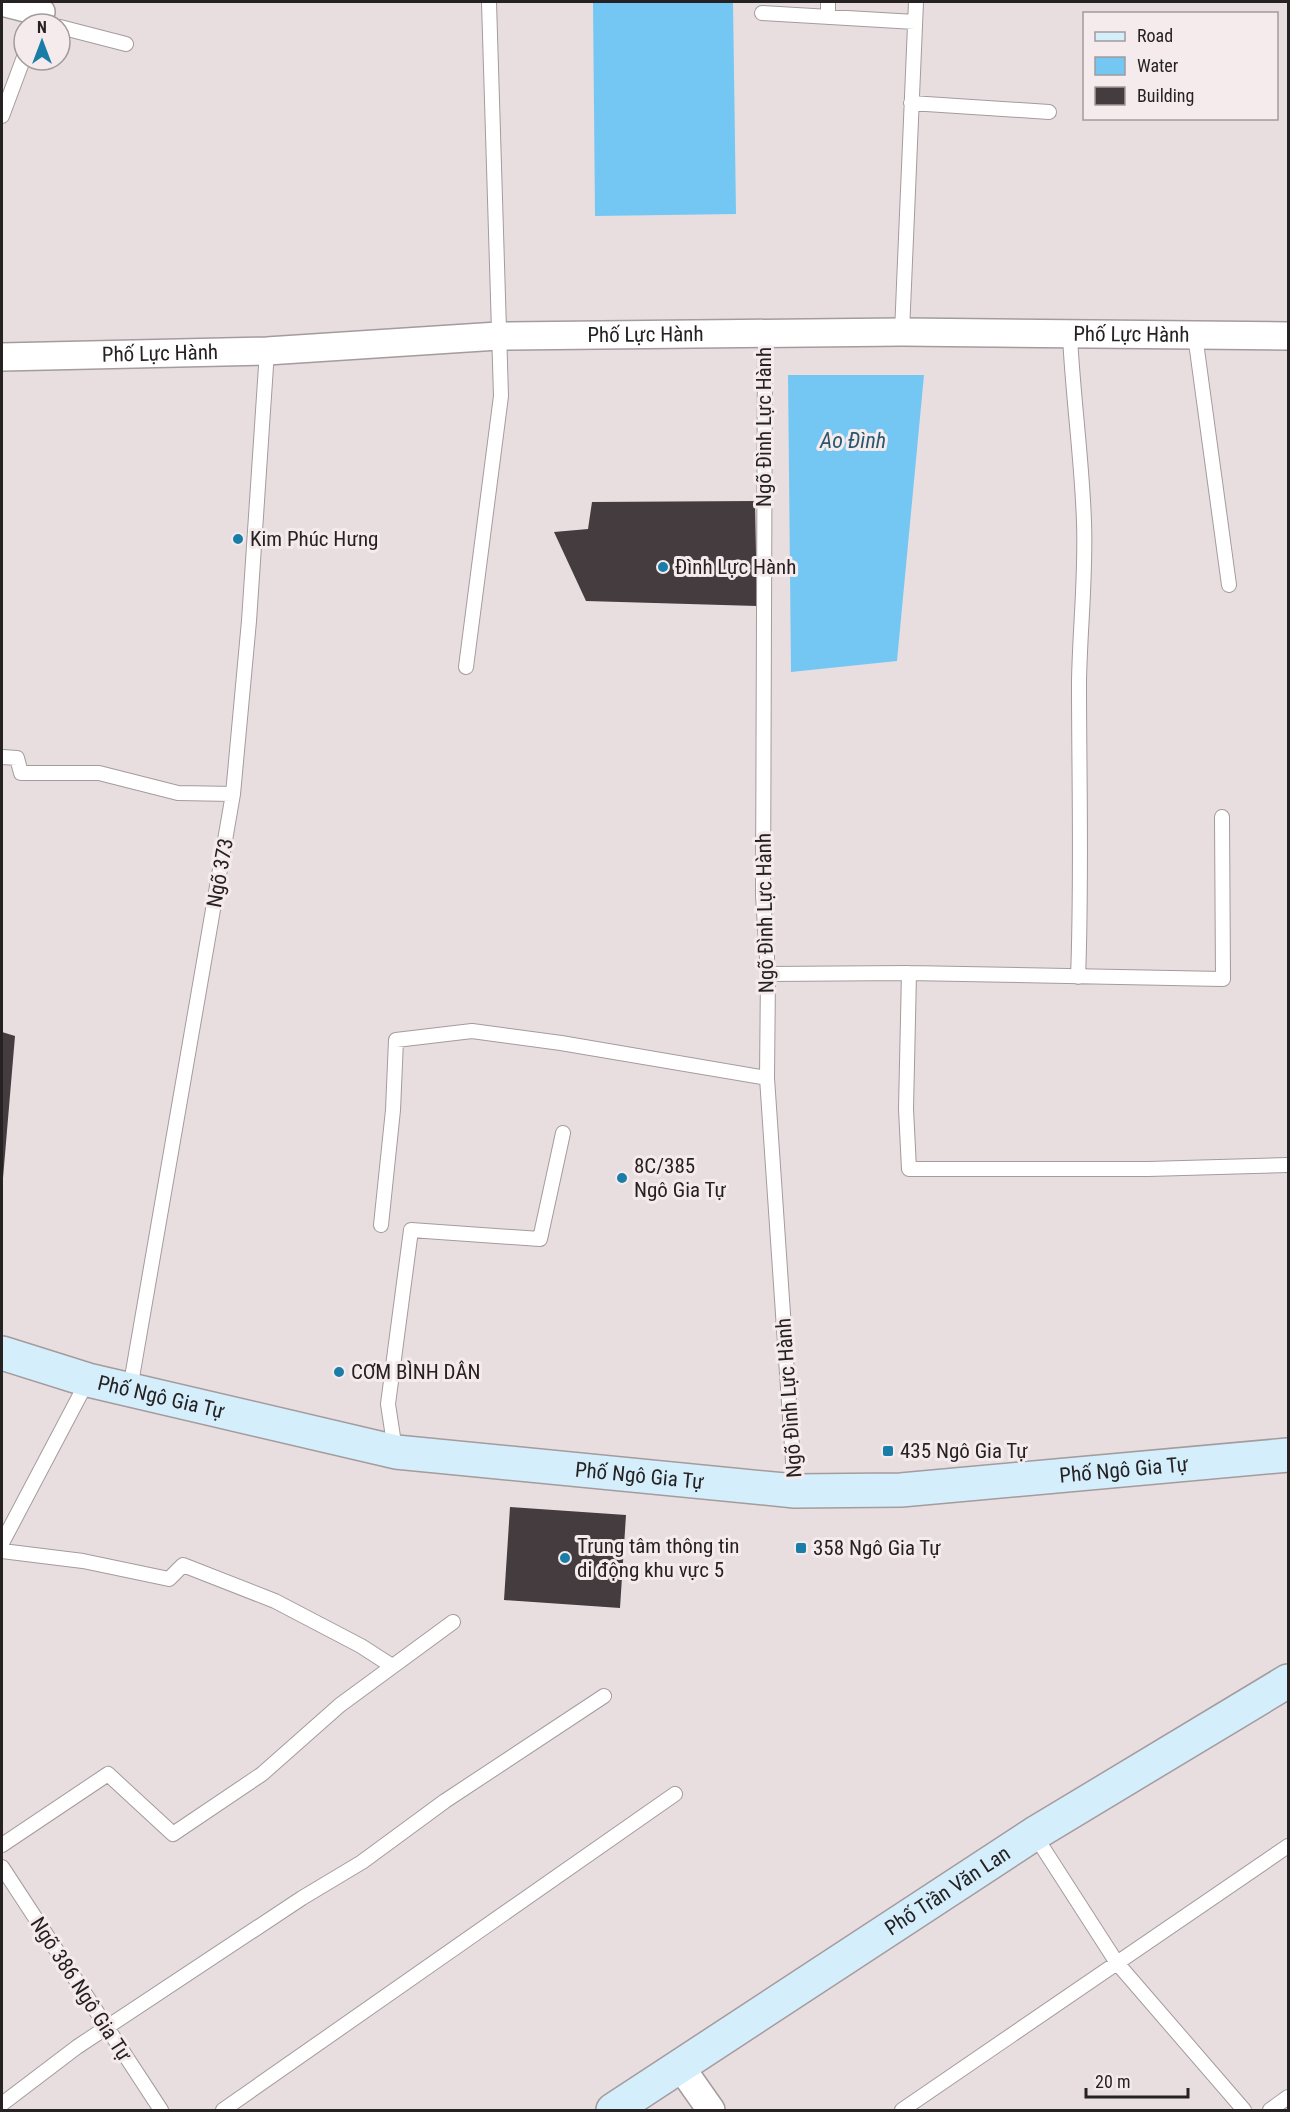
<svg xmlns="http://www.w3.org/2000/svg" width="1290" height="2112" viewBox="0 0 1290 2112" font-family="'Roboto Condensed',sans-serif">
<rect width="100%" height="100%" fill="#e8dee0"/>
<path fill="#74c7f3" d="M593 2H733L736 214 595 216Z
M788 375H924L897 661 791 672Z"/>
<path fill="#443c3e" d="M755 501 757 606 586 601 554 532 588 529 592 502Z
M2 1032 15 1036 3 1178H2Z
M510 1507 626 1515 620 1608 504 1600Z"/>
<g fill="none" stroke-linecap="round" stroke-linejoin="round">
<defs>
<path id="lane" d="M762 13 915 22
M828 17V2
M60 27 126 44
M911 103 1049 112
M2 116 24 57
M902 332 916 2
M765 335 763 895 768 974 767 1078 795 1491
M1195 335 1229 585
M1070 336C1073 398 1082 460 1084 522 1086 575 1080 628 1079 681 1079 780 1082 878 1078 977
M466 667 501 396 489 2
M2 757 17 758 21 773H99L178 793 233 794
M909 973 906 1109 909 1169H1148L1288 1165
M768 974 909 973 1223 979 1222 817
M381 1225 393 1110 396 1040 472 1031 561 1043 767 1078
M130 1389 233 794 249 621 267 351
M395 1450 388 1404 411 1230 540 1239 563 1133
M2 1543 88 1380
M2 1551 83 1561 169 1579 183 1565 275 1601 361 1646 392 1666
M1034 1834 1117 1963 1244 2110
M2 1845 108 1774 173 1834 262 1774 340 1705 453 1622
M2 1867 161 2110
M2 2104 77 2047 302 1898 362 1862 445 1801 604 1696
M223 2110 675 1794
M902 2110 1288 1846
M1270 2110 1288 2097"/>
<g id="street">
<path d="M2 2 41 12"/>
<path id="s1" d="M2 357 267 351 498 336 902 332 1288 336"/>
<path d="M680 2066 711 2110"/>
</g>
<g id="secondary">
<path id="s2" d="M2 1353 88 1380 396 1452 795 1491 901 1490 1288 1455"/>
<path id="s3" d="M613 2110 1034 1834 1288 1681"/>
</g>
</defs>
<use href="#lane" stroke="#a49b9d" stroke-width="16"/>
<use href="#street" stroke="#a49b9d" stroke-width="30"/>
<use href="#secondary" stroke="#a49b9d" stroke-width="36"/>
<use href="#lane" stroke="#fff" stroke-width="14"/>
<use href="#street" stroke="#fff" stroke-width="27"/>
<use href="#secondary" stroke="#d4eefc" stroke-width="33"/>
</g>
<g fill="#197da8" stroke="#f5ebed" stroke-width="2">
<circle cx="238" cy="539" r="6"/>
<circle cx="663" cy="567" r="6"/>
<circle cx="622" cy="1178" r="6"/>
<circle cx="339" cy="1372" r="6"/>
<rect x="882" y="1445" width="12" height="12" rx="3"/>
<rect x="795" y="1542" width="12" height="12" rx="3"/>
<circle cx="565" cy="1558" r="6"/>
</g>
<g text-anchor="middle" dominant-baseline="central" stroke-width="6" stroke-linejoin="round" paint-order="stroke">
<g font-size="21" fill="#262223" stroke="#f5ebed">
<text stroke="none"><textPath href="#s1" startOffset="644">Phố Lực Hành</textPath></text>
<text stroke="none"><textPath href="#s1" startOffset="1130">Phố Lực Hành</textPath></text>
<text stroke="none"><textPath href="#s1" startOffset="158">Phố Lực Hành</textPath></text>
<text transform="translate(764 427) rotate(-90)">Ngõ Đình Lực Hành</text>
<text transform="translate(220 873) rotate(-80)">Ngõ 373</text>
<text transform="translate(765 913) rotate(-91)">Ngõ Đình Lực Hành</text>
<text stroke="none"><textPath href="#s2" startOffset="165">Phố Ngô Gia Tự</textPath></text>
<text transform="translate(789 1398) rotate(-94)">Ngõ Đình Lực Hành</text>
<text stroke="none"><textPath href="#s2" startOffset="1137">Phố Ngô Gia Tự</textPath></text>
<text stroke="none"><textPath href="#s2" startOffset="651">Phố Ngô Gia Tự</textPath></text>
<text stroke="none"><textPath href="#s3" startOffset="400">Phố Trần Văn Lan</textPath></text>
<text transform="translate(81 1989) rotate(57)">Ngõ 386 Ngô Gia Tự</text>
</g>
<g font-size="21" fill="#262223" stroke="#f5ebed" text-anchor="start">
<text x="250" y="539">Kim Phúc Hưng</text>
<text x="675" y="567">Đình Lực Hành</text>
<text x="634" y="1166">8C/385<tspan x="634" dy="24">Ngô Gia Tự</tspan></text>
<text x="351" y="1372">CƠM BÌNH DÂN</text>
<text x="900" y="1451">435 Ngô Gia Tự</text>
<text x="577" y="1546">Trung tâm thông tin<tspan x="577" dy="24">di động khu vực 5</tspan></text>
<text x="813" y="1548">358 Ngô Gia Tự</text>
</g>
<g font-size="22" font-style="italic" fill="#2a5870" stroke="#f5ebed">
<text x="853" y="440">Ao Đình</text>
</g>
</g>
<rect width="1290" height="2112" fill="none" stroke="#262223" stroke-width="6"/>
<rect x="1083" y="12" width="195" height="108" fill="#f5ebed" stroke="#a29b9c" stroke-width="1.5"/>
<rect x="1095" y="32" width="30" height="9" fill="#d4eefc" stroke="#a29b9c" stroke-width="1.5"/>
<text x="1137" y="42" font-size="18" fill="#262223">Road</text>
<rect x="1095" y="57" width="30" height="18" fill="#74c7f3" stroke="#a29b9c" stroke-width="1.5"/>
<text x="1137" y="72" font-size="18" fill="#262223">Water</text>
<rect x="1095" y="87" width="30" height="18" fill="#443c3e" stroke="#a29b9c" stroke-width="1.5"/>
<text x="1137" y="102" font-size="18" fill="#262223">Building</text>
<g transform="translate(42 42)"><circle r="28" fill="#f5ebed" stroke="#a29b9c" stroke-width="1.5"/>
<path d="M0-4.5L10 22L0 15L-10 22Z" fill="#197da8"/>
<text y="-9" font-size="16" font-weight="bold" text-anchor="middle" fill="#262223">N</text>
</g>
<path d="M1086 2088v9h102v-9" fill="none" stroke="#262223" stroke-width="3"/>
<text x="1095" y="2088" font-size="18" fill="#262223" stroke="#f5ebed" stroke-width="4.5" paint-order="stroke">20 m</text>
</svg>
